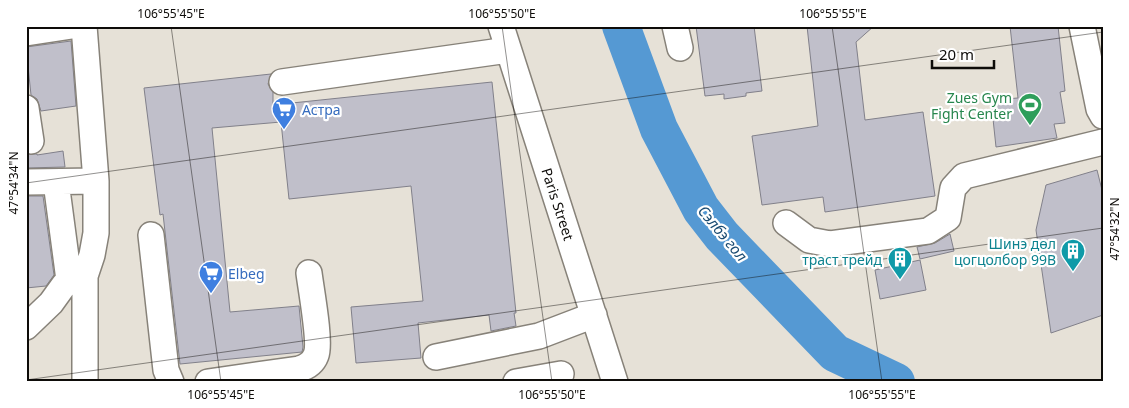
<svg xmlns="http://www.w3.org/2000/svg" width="1129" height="408" viewBox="0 0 1129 408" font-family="'Noto Sans',sans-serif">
<rect width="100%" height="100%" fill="#e6e1d7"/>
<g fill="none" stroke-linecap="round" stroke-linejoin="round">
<path stroke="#5599d3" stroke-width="38" d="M621 26 659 129 701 209 722 236 835 353 896 382"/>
</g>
<path fill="#c0bfca" stroke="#81808a" d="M696 26H754L762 91 746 93V96L724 99V94L705 96Z
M807 26H874L856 42 865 120 923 112 935 196 825 212 823 197 762 205 752 136 818 126Z
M1010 26H1058L1065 91 1060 92 1065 123 1054 124 1057 138 996 147 991 100 1018 98Z
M71 41 76 106 41 111 37 99 31 95 26 47Z
M271 74 268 84 273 92V105L492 82 516 313H514L516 326 491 331 489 315 418 323 421 358 356 363 351 307 423 301 411 186 289 199 281 122 212 128 230 312 299 306 303 347 302 352 180 364 163 214 160 215 144 88Z
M63 151 65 167 26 168V154H37V155Z
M1097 170 1103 194V315L1051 333 1036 230 1046 185Z
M26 196H43L54 275 46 286 26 288Z
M950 234 954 251 920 259 917 247 935 243Z
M920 260 926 290 880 299 875 270Z"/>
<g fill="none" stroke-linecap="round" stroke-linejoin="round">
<defs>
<path id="minor" d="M84 26 96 181V233L92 255 85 276V382
M501 26 615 382
M675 26 680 48
M1082 26 1099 109 1103 116
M26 33 72 26
M282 82 508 50
M26 108 31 141
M26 182 96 181
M56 182 69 280
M786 223 809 240 830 244 928 231 948 218 953 188 964 176 1103 142
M151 235 166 370 171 382
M26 327 51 303 64 285 69 280 84 276
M436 357 539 336 594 315
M208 382 299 369C307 367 313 363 316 355 321 343 311 289 309 273
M516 382 561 374"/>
</defs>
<use href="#minor" stroke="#878279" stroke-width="28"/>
<use href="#minor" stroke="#fff" stroke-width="25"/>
</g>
<path fill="none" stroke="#0e0c09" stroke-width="1" stroke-opacity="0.45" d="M171 26 221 382M502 26 552 382M832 26 882 382M26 183 1103 32M26 380 1103 228"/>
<defs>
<symbol id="stadium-pin" viewBox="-11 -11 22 30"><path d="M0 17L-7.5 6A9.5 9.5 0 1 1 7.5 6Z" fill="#2e9e5b" stroke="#fff"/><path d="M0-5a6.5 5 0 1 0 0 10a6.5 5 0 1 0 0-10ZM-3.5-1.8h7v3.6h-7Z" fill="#fff"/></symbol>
<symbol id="supermarket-pin" viewBox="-11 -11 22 30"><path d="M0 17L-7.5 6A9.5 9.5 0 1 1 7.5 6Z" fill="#3f7fe0" stroke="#fff"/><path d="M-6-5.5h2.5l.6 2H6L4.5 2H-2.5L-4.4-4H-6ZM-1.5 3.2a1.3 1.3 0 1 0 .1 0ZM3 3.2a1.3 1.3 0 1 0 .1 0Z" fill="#fff"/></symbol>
<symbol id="building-pin" viewBox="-11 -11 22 30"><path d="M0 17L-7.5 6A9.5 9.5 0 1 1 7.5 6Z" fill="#0f9aa8" stroke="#fff"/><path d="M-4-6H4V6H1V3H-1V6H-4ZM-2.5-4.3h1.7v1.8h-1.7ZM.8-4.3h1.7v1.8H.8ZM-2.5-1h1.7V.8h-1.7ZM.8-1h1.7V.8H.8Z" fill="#fff"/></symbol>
</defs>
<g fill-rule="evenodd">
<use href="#stadium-pin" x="1016" y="91" width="28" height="38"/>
<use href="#supermarket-pin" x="270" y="95" width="28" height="38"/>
<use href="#building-pin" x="1059" y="237" width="28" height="38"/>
<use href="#building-pin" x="886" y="245" width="28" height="38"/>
<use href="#supermarket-pin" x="197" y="259" width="28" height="38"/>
</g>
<g text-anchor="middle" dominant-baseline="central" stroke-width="4.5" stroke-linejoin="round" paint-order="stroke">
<g font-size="14" fill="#27864d" stroke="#fff" text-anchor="end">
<text x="1012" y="97">Zues Gym<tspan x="1012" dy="16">Fight Center</tspan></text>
</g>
<g font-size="14" fill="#366cbe" stroke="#fff" text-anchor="start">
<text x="302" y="109">Астра</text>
<text x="228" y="273">Elbeg</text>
</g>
<g font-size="14" fill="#0e0c09" stroke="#fff">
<text transform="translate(558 204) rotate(72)">Paris Street</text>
</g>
<g font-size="14" fill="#0d838f" stroke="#fff" text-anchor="end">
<text x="1056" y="243">Шинэ дөл<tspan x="1056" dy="16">цогцолбор 99В</tspan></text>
<text x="882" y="259">траст трейд</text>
</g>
<g font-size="15" font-style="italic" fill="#1a4b72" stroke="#fff">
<text transform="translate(723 233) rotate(50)">Сэлбэ гол</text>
</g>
</g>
<rect width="1129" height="408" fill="none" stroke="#ffffff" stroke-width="55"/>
<path d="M932 60v8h62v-8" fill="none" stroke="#0e0c09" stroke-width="2.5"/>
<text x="939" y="60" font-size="15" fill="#0e0c09" stroke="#ffffff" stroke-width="4" paint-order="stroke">20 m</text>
<rect x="28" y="28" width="1074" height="352" fill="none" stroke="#0e0c09" stroke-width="2"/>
<g font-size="12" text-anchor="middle" fill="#0e0c09">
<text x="171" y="18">106°55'45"E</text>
<text x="502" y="18">106°55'50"E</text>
<text x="833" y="18">106°55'55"E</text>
<text transform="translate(14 183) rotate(-90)" y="4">47°54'34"N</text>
<text transform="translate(1115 229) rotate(-90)" y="4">47°54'32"N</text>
<text x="221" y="399">106°55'45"E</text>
<text x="552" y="399">106°55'50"E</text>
<text x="882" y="399">106°55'55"E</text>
</g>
</svg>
